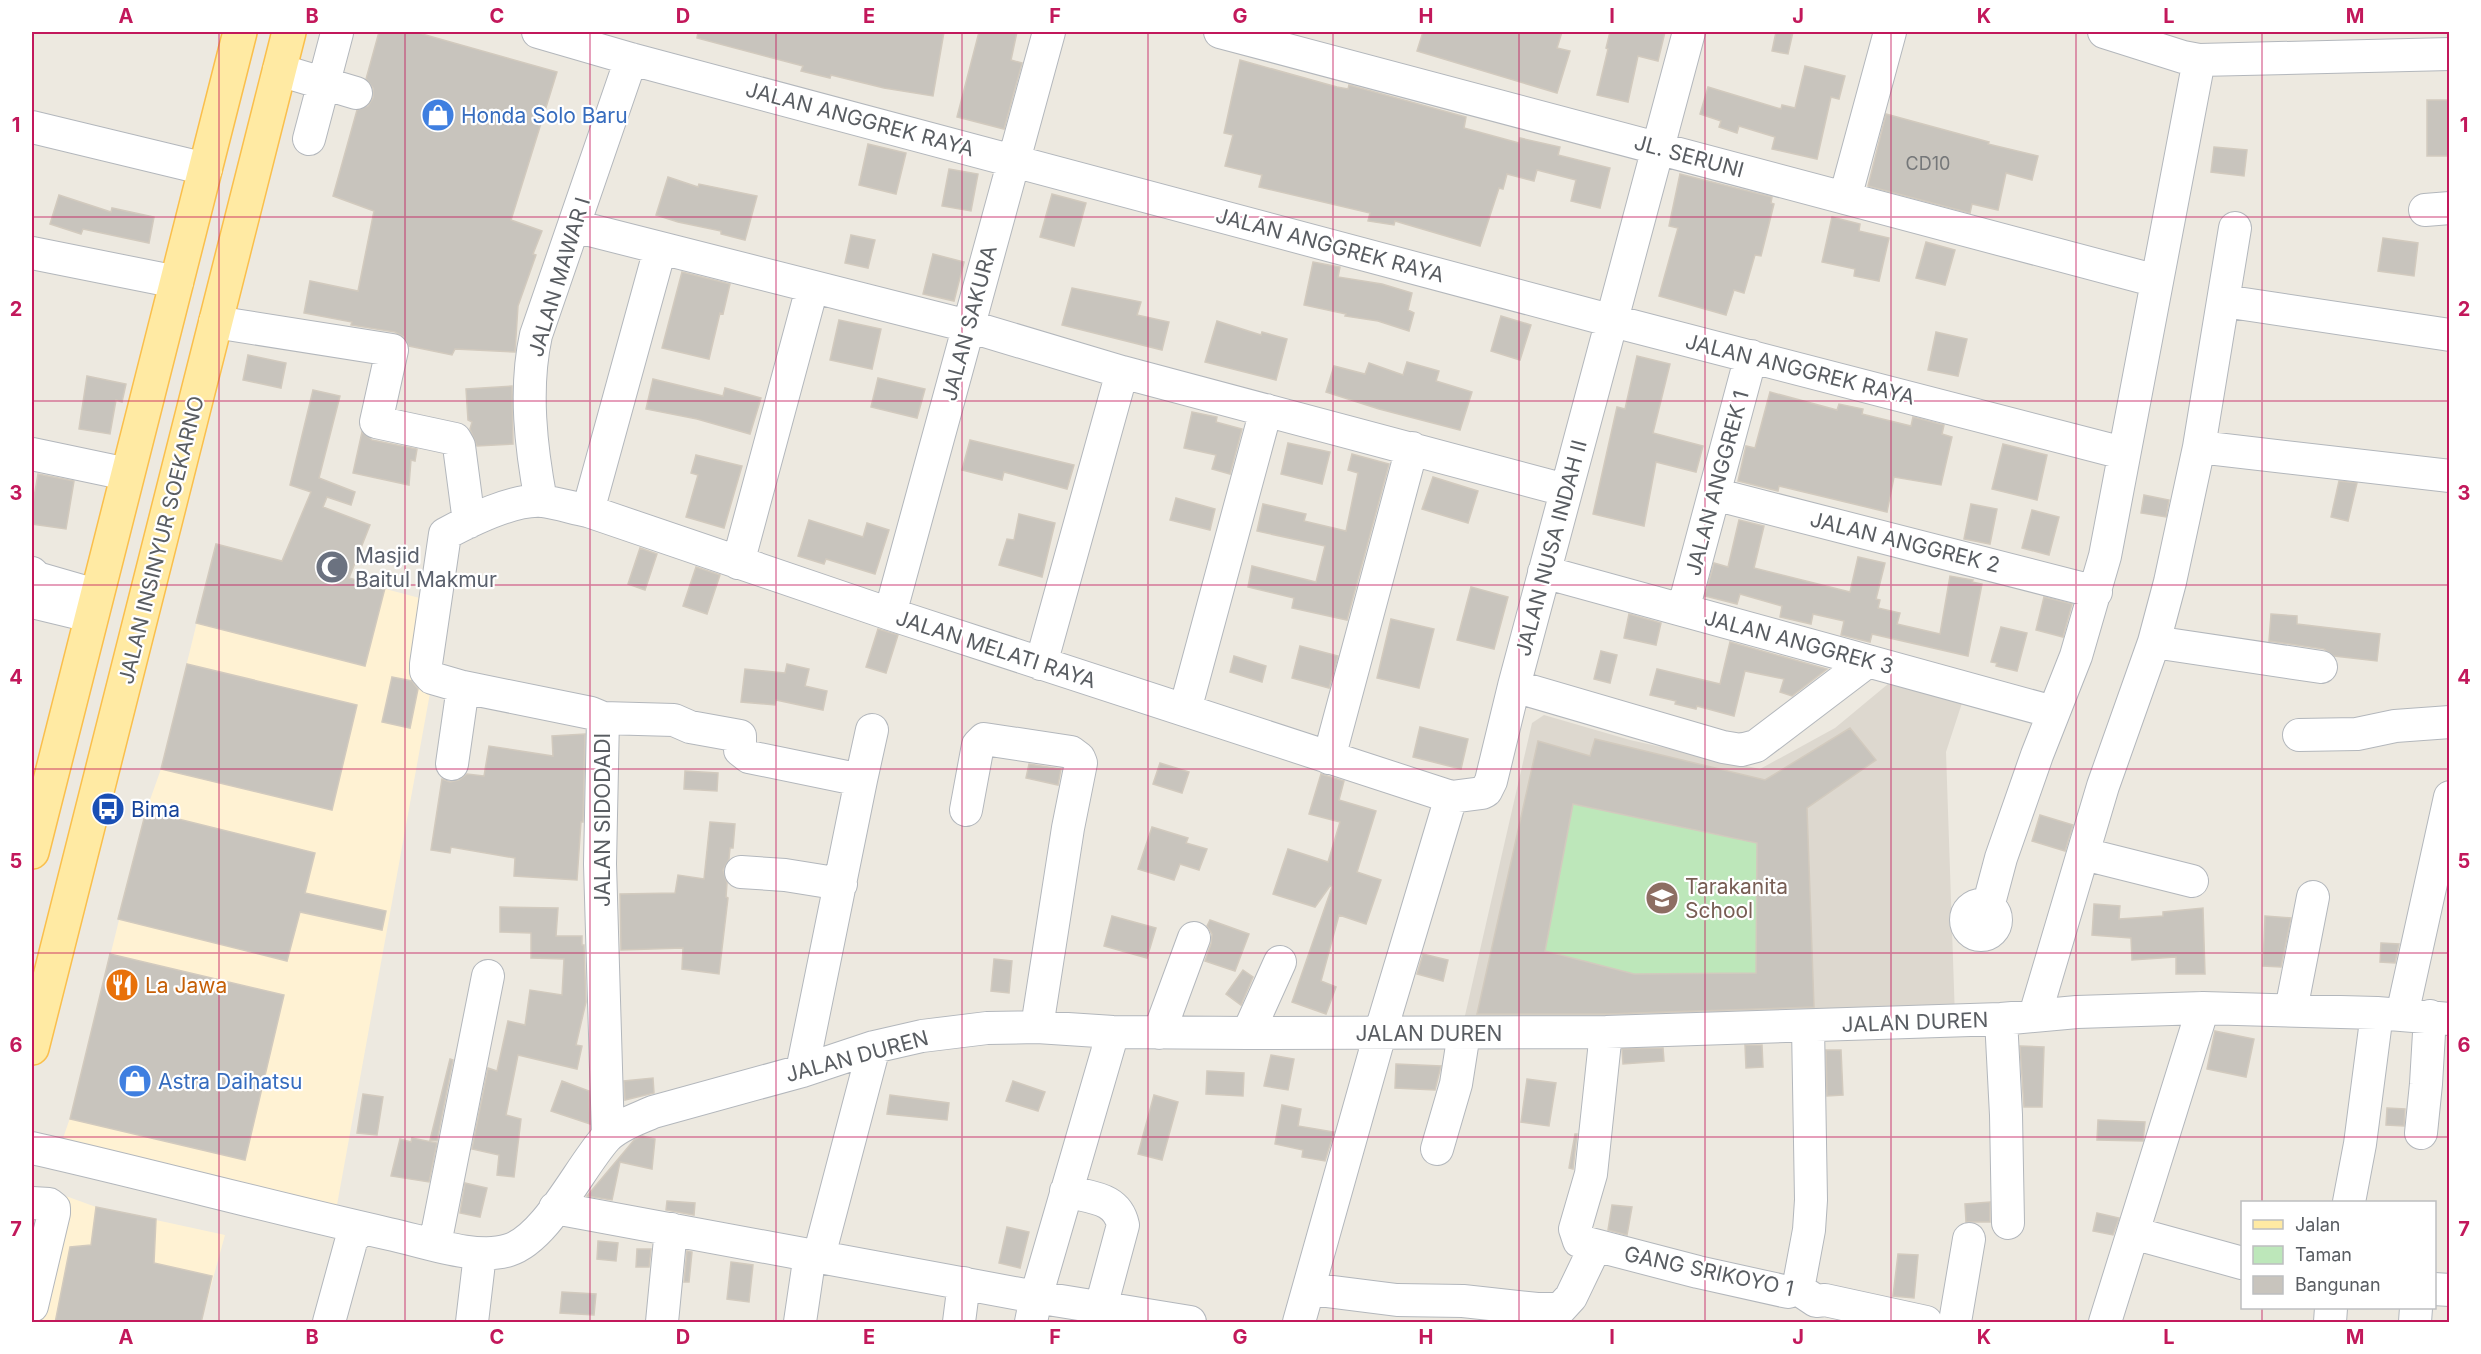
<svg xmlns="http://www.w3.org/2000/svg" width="2481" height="1354" viewBox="0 0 2481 1354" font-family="Inter,sans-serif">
<rect width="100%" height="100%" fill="#ede9e0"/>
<path fill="#fff2d3" d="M216 544 446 605 337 1205 61 1144 70 1118 146 811 161 769Z
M52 1191 96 1207 225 1235 201 1322H32V1273Z"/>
<path fill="#ddd8cf" d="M1888 684 1962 703 1946 752 1955 1018 1461 1033 1532 723 1544 715 1630 740 1760 769 1835 728Z"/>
<path fill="#bde7ba" d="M1573 804 1757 843 1756 973 1634 974 1545 951Z"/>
<path fill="#c8c4bd" stroke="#d2cabe" stroke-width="1.5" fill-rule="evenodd" d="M379 32H415L557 72 511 220 542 231 533 254 536 255 518 306 515 352 455 349 452 355 409 346 404 337 395 332 351 325 352 322 304 313 310 281 358 291 374 211 333 196 357 110 368 106 373 98V88L366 79Z
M698 32H944L933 96 884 88 831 75 830 78 801 71 803 66 697 38Z
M979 32H1017L1011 60 1022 63 1004 129 957 117Z
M1423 32H1562L1557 48 1570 51 1557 93 1417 51Z
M1610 32H1665L1658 61 1638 56 1628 102 1597 95 1608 49 1606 48Z
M1776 32H1793L1788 54 1772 51Z
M1240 60 1337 87 1348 89 1349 85 1466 117 1464 128 1519 143 1520 138 1560 147 1558 155 1610 168 1600 208 1571 201 1576 180 1537 170 1534 181 1507 174 1503 189 1499 188 1480 246 1395 221 1394 225 1368 221 1370 213 1259 187 1262 175 1225 166 1233 135 1224 133Z
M1805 66 1845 76 1839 99 1831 97 1817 159 1772 149 1775 137 1739 126 1737 133 1719 127 1721 121 1700 114 1708 87 1781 109 1782 105 1795 108Z
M2427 100H2450V156H2427Z
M1886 114 1989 142 1988 144 2038 156 2032 180 2006 173 1998 210 1972 204 1970 213 1868 186Z
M868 144 906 153 896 194 859 185Z
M2214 147 2247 150 2244 176 2211 172Z
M949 169 978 174 971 211 942 206Z
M1680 174 1772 197 1771 203 1774 204 1761 256 1755 255 1744 293 1734 290 1726 315 1659 296 1678 228 1669 226Z
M668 177 698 187 699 184 757 196 745 240 721 234V231L678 222 656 215Z
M1052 194 1086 203 1074 246 1040 237Z
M59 195 111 212 112 208 154 217 149 243 83 229 81 234 50 224Z
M1832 217 1860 224 1859 231 1889 238 1879 281 1854 276 1855 269 1822 262Z
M851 235 875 240 868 268 845 263Z
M2383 238 2418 243 2414 276 2378 271Z
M1926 242 1955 250 1945 285 1916 278Z
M933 254 964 262 954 301 923 294Z
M1313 262 1340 267 1338 277 1382 284 1412 293 1408 310 1414 313 1409 331 1378 321 1345 316 1346 314 1304 305Z
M682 272 730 284 723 314 720 313 709 359 662 348Z
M1072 288 1141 302 1137 315 1169 322 1162 350 1062 325Z
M1501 316 1531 325 1520 360 1491 351Z
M839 320 881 329 872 369 830 360Z
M1217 321 1261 335 1262 332 1287 339 1276 380 1205 362Z
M1936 332 1967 339 1958 376 1928 370Z
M248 355 286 363 281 388 243 380Z
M1637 356 1670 364 1653 433 1703 446 1696 472 1656 462 1644 526 1593 514 1617 407 1625 409Z
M1407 362 1439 371 1436 381 1472 392 1460 430 1379 409 1326 392 1334 366 1365 374 1369 363 1403 375Z
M87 376 126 384 122 402 116 400 110 434 79 429Z
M878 378 925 389 917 418 871 407Z
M653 379 723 396 725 388 761 398 750 434 697 419 646 409Z
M512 386 513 444 477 446 470 429 472 422 468 420 466 389Z
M313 390 340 396 319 478 355 492 351 505 327 497 323 507 370 525 349 578 385 588 365 666 196 623 216 544 282 561 311 492 290 485Z
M1770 392 1837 410 1839 404 1863 409 1862 414 1911 426 1913 417 1944 425 1942 434 1952 437 1941 485 1894 477 1887 512 1779 486 1778 491 1738 481 1746 446 1755 448Z
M1192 412 1217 417 1216 422 1242 429 1230 474 1212 469 1216 455 1184 448Z
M362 432 372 440 417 449 415 461 411 460 409 485 353 473Z
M970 440 1074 465 1067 489 1004 472 1002 480 962 470Z
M1288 443 1330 452 1322 484 1281 474Z
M2003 444 2047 455 2037 500 1992 489Z
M1352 454 1389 464 1347 620 1292 608 1294 598 1248 587 1252 566 1316 582 1325 546 1257 531 1263 504 1306 514 1304 521 1346 531 1358 473 1348 470Z
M696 455 742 466 724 528 686 517 698 475 691 473Z
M38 474 74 481 66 529 32 524V509Z
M1433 477 1478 491 1468 523 1422 509Z
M2339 481 2357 483 2348 521 2331 517Z
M2144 495 2169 500 2166 517 2141 513Z
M1176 498 1215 509 1210 530 1170 520Z
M1971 504 1997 509 1990 544 1964 539Z
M2032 510 2059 517 2049 555 2022 548Z
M1019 514 1055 523 1042 577 999 565 1007 539 1014 540Z
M809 520 863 537 867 523 889 530 875 574 826 559 824 564 798 556Z
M1739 520 1764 526 1754 568 1850 592 1858 557 1885 563 1876 599 1880 600 1878 608 1900 613 1897 624 1940 634 1950 576 1973 580 1972 582 1982 584 1968 656 1872 634 1870 642 1841 635 1844 621 1813 614 1811 624 1780 617 1782 606 1740 594 1737 604 1705 596 1714 563 1728 567Z
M640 548 657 554 645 590 628 584Z
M696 567 720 575 707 614 683 606Z
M1471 587 1508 597 1494 649 1457 640Z
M2044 597 2072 604 2063 637 2036 630Z
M1629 614 1661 623 1656 645 1624 638Z
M2271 614 2297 616V624L2380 634 2377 661 2334 656 2324 649 2269 641Z
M1391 619 1434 629 1419 688 1377 678Z
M2001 627 2027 633 2017 671 1996 666 1997 663 1991 662Z
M878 629 898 635 886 673 866 667Z
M1730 642 1827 669 1792 696 1780 692 1784 679 1745 671 1734 716 1697 706 1696 709 1675 704 1676 701 1650 695 1657 669 1720 684Z
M1300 646 1338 656 1329 688 1292 678Z
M1601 651 1617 655 1610 683 1594 679Z
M1234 656 1266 666 1262 682 1230 672Z
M187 664 357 705 332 810 161 769Z
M787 664 809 669 805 686 827 691 823 710 776 700 775 705 741 702 745 669 785 673Z
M392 677 412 681 418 689 410 728 382 722Z
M1420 727 1468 739 1461 769 1413 757Z
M1850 728 1876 760 1807 808 1814 1007 1606 1014H1477L1538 741 1590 756 1595 739 1765 780ZM1573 804 1757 843 1756 973 1634 974 1545 951Z
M585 734 583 822H581L577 880 514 876 515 858 451 847 450 853 431 850 442 779 450 782 459 780 467 774 484 776 489 746 553 756 552 736Z
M1160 763 1189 772 1182 793 1153 784Z
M1029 764 1061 769 1058 785 1026 778Z
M685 771 718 773 717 791 684 789Z
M1321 774 1344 781 1339 800 1376 811 1357 872 1381 880 1366 924 1339 915 1321 981 1336 987 1326 1014 1292 1002 1332 887 1330 886 1315 907 1273 894 1288 849 1328 862 1340 822 1309 814Z
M146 811 315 853 305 893 386 911 382 930 300 912 287 961 118 919Z
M2040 815 2073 825 2065 851 2032 841Z
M710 822 735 824 733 848H730L729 859 723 870 727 883 726 897 728 898 719 974 682 969 683 948 621 950 620 894 675 893 678 875 704 879Z
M1152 827 1188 838 1186 843 1207 849 1199 870 1180 864 1174 880 1138 869Z
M2094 904 2120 906 2119 919 2163 916V912L2203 908 2205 974H2176V957L2132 960 2131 938 2092 935Z
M500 907 558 908 556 936H582V945H584L586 1002 576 1045 582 1046 577 1069 518 1055 506 1115 521 1119 514 1177 497 1175 499 1155 472 1149 488 1068 497 1071 508 1021 525 1025 530 990 562 995 564 959 531 958V933L500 932Z
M1112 916 1156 928 1147 958 1104 946Z
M2265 916 2291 918 2281 967 2263 966Z
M1210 920 1249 934 1235 971 1205 961 1211 944 1212 934 1207 926Z
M2381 943 2399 944 2395 963 2380 962Z
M110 954 284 995 245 1160 70 1119Z
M1423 954 1448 960 1443 981 1417 974Z
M994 959 1012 961 1009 993 991 991Z
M1243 970 1253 977 1241 1005 1226 994Z
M2215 1031 2254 1039 2246 1077 2207 1069Z
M1745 1045H1762L1763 1067 1746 1068Z
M2020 1046 2044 1047 2042 1107H2024Z
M1663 1048 1664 1061 1623 1064 1622 1049Z
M1826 1050H1841L1843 1095 1827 1096Z
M1271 1055 1294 1059 1288 1090 1264 1086Z
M450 1059 453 1060 437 1141 430 1140Z
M1396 1064 1441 1066 1435 1090 1395 1088Z
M1207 1071 1244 1073 1243 1096 1206 1094Z
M653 1078 654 1093 625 1100 624 1081Z
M1527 1079 1556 1083 1549 1126 1521 1122Z
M562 1081 589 1091 590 1124 551 1111Z
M1013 1081 1045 1092 1038 1111 1006 1101Z
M363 1094 383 1097 377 1135 357 1133Z
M890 1095 949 1103 947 1120 887 1114Z
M1154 1095 1178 1102 1162 1160 1138 1154Z
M1282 1105 1301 1109 1298 1126 1334 1132 1325 1161 1302 1157 1303 1150 1275 1144Z
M2387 1108 2405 1109 2404 1126 2386 1125Z
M2098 1120 2145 1122 2143 1141 2097 1140Z
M1575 1134H1577L1573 1169 1569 1168Z
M642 1136 655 1139 652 1169 620 1162 612 1200 587 1196 634 1140Z
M412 1138 437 1143 429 1182 391 1176 400 1139 411 1142Z
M465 1183 487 1188 480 1217 460 1213Z
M667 1201 695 1203 694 1215 666 1210Z
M1990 1202V1222H1966L1965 1204Z
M1612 1205 1632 1207 1627 1235 1608 1230Z
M96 1207 156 1219 154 1263 212 1276 201 1323H55L70 1247 91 1245Z
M2097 1213 2119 1218 2113 1235 2093 1231Z
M1007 1227 1029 1232 1020 1268 999 1263Z
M598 1241 618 1243 616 1261 597 1259Z
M637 1249H651L649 1267H636Z
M687 1251 692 1252 689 1282H684Z
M1898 1254 1918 1255 1914 1298 1893 1296Z
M731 1262 753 1265 749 1302 727 1299Z
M562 1292 596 1294 594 1315 560 1313Z"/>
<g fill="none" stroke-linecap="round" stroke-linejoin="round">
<defs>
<path id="minor" d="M538 32 631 59 1613 321 2123 453
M1220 32 2157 281
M2104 32 2183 57 2199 60
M279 70 356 93
M32 127 206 169
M309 139 337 33
M1845 198 1890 32
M2425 210 2450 208
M574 226 968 326 1122 372 1565 490
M32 253 177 282
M2224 301 2450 335
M215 322 392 350 376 422 455 439 459 446 469 522
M2199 447 2450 476
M32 454 127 474
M1714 494 2096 592
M541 501C531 448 524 389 536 335L631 59
M588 511 660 249
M738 563 812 288
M1544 572 2053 712
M32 573 37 578 96 595
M32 602 90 616
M1683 610 1751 356
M890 614 1049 32
M2154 642 2321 667
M1041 664 1122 372
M1514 686 1723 747 1741 750 1756 746 1868 661
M1185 710 1266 410
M603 718 674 720 690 727 740 736V750L749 757 861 780 802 1071
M2299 735 2357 734 2395 726 2450 722
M1329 758 1412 448
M452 764 463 687
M861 780 872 730
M966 810 978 745 984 739 1071 752 1079 758 1081 763 1068 828 1037 1027
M2084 854 2192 881
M741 872 785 875 841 884
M1966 920a15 15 0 1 1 30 0a15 15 0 1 1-30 0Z
M1988 907 2001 858 2037 755 2076 656 2105 556 2199 60 2450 54
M2291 1010 2313 897
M2035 1015 2103 786 2154 642 2170 582 2199 447 2235 228
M2402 1015 2450 797
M2001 1019 2006 1115 2008 1223
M1606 1032 1591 1174 1575 1229 1579 1241 1698 1272 1788 1292 1798 1289 1816 1301 1825 1300 1926 1322
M1159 1033 1194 938
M1248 1033 1280 962
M2421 1133 2426 1084 2430 1016
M608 1136 600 864 603 718 591 713 463 687 432 678 426 671V664L445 534C471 520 512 499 542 501 557 503 573 508 588 511L890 614 1451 797 1482 793 1486 791 1491 781 1514 686 1689 32
M32 1148C151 1175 269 1207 389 1234 423 1241 476 1261 509 1250 547 1238 579 1168 606 1138 618 1125 638 1119 653 1112L802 1071 874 1047 922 1036 987 1028 1037 1027 1113 1032 1248 1033 1606 1032 2001 1019 2077 1012 2203 1008 2377 1013 2450 1019
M1437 1149 1456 1084 1464 1033
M1066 1191C1091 1198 1117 1197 1123 1225L1101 1307
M2349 1202 2360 1144 2377 1013
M32 1203 49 1204 54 1208V1213L32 1306
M555 1208 1036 1297 1190 1322
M2133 1233 2242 1263
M435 1244 488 976
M819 1256 874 1047
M1310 1289 1397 1300 1463 1301 1537 1309H1560L1571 1297 1595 1247
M1798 1289 1809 1230 1811 1200 1808 1026
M2434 1289 2450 1290
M329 1322 352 1238 355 1236V1228
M472 1322 480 1254
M662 1322 671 1229
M800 1322 810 1254
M959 1322 964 1283
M1031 1322 1036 1297 1113 1032
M1299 1322 1380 1034 1451 797
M1955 1322 1969 1239
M2105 1322 2203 1008
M2330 1322 2331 1308
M2415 1322 2416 1308"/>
<path id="major" d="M32 852 240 32
M32 1048 289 32"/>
</defs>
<use href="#minor" stroke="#b3b7bc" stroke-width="34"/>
<use href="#major" stroke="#fabf4c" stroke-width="36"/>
<use href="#minor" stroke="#fff" stroke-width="32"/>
<use href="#major" stroke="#ffeaa3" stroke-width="33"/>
</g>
<path fill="none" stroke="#c2185b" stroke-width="1.5" stroke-opacity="0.55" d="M219 32V1322M405 32V1322M590 32V1322M776 32V1322M962 32V1322M1148 32V1322M1333 32V1322M1519 32V1322M1705 32V1322M1891 32V1322M2076 32V1322M2262 32V1202M32 217H2450M32 401H2450M32 585H2450M32 769H2450M32 953H2450M32 1137H2450M2262 1308V1322"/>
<defs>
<symbol id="shop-disc" viewBox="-11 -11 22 22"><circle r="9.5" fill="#3f7fe0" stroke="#fff"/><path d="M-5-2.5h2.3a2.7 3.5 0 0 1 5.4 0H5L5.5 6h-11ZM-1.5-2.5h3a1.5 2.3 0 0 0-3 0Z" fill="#fff"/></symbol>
<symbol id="mosque-disc" viewBox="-11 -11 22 22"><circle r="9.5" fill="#6b7280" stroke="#fff"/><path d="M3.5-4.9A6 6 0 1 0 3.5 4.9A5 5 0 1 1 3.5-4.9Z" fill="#fff"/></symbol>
<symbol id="bus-disc" viewBox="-11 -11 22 22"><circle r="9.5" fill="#1a4fb4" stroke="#fff"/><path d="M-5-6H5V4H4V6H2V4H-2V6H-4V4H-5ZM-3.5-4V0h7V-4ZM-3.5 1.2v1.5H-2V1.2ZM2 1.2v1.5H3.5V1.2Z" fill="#fff"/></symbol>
<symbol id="school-disc" viewBox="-11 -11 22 22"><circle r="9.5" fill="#8d6e63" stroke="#fff"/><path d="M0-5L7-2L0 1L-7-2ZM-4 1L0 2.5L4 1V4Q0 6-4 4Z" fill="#fff"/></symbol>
<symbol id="restaurant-disc" viewBox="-11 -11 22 22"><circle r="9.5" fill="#e8710a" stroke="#fff"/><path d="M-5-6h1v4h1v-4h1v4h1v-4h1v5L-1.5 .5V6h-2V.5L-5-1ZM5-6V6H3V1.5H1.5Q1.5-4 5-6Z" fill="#fff"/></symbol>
</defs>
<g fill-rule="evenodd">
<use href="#shop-disc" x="419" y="96" width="38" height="38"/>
<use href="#mosque-disc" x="313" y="548" width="38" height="38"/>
<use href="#bus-disc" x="89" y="790" width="38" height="38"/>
<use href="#school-disc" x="1643" y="879" width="38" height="38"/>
<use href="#restaurant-disc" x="103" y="966" width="38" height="38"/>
<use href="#shop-disc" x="116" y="1062" width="38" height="38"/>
</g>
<g text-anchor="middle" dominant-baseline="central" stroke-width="4.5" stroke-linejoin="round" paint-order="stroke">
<g font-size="18" fill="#757779">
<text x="1928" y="163">CD10</text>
</g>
<g font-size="21" fill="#366cbe" stroke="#fff" text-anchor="start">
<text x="461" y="115">Honda Solo Baru</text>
<text x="158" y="1081">Astra Daihatsu</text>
</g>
<g font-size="21" fill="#595d62" stroke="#fff">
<text transform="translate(860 119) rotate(15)">JALAN ANGGREK RAYA</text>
<text transform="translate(1689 156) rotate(15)">JL. SERUNI</text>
<text transform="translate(1330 245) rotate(15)">JALAN ANGGREK RAYA</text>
<text transform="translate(559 277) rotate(-73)">JALAN MAWAR I</text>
<text transform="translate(969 323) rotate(-75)">JALAN SAKURA</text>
<text transform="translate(1800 369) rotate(14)">JALAN ANGGREK RAYA</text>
<text transform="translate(1717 483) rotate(-75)">JALAN ANGGREK 1</text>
<text transform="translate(161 540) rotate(-76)">JALAN INSINYUR SOEKARNO</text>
<text transform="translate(1905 542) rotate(14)">JALAN ANGGREK 2</text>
<text transform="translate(1551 548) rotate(-75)">JALAN NUSA INDAH II</text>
<text transform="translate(1799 642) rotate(15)">JALAN ANGGREK 3</text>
<text transform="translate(996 649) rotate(18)">JALAN MELATI RAYA</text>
<text transform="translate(602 820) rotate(-90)">JALAN SIDODADI</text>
<text transform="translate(1915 1022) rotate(-2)">JALAN DUREN</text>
<text x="1429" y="1033">JALAN DUREN</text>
<text transform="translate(857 1056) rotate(-15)">JALAN DUREN</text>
<text transform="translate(1709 1271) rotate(12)">GANG SRIKOYO 1</text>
</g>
<g font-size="21" fill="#5b616d" stroke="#fff" text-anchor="start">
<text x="355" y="555">Masjid<tspan x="355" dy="24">Baitul Makmur</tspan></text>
</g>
<g font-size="21" fill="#164399" stroke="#fff" text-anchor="start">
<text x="131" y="809">Bima</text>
</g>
<g font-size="21" fill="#785e54" stroke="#fff" text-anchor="start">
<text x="1685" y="886">Tarakanita<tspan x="1685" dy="24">School</tspan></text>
</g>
<g font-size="21" fill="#c56008" stroke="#fff" text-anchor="start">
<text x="145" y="985">La Jawa</text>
</g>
</g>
<rect width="2481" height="1354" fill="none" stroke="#ffffff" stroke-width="66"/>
<rect x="2241" y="1201" width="195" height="108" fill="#ffffff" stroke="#bdbec0" stroke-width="1.5"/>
<rect x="2253" y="1220" width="30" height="9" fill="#ffeaa3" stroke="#bdbec0" stroke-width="1.5"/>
<text x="2295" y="1231" font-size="18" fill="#595d62">Jalan</text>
<rect x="2253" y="1246" width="30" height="18" fill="#bde7ba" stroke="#bdbec0" stroke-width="1.5"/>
<text x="2295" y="1261" font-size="18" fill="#595d62">Taman</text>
<rect x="2253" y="1276" width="30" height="18" fill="#c8c4bd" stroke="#bdbec0" stroke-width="1.5"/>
<text x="2295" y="1291" font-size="18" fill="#595d62">Bangunan</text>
<rect x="33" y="33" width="2415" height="1288" fill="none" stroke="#c2185b" stroke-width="2"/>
<g font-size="20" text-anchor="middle" font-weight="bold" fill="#c2185b">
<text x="126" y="23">A</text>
<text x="312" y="23">B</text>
<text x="497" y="23">C</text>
<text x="683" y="23">D</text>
<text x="869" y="23">E</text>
<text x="1055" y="23">F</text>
<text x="1240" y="23">G</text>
<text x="1426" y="23">H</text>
<text x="1612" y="23">I</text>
<text x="1798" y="23">J</text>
<text x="1984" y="23">K</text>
<text x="2169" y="23">L</text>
<text x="2355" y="23">M</text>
<text x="16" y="132">1</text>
<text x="2464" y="132">1</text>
<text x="16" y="316">2</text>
<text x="2464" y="316">2</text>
<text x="16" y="500">3</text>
<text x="2464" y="500">3</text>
<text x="16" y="684">4</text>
<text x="2464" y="684">4</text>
<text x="16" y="868">5</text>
<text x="2464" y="868">5</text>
<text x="16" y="1052">6</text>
<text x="2464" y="1052">6</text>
<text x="16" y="1236">7</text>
<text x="2464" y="1236">7</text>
<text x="126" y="1344">A</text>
<text x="312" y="1344">B</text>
<text x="497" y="1344">C</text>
<text x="683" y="1344">D</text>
<text x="869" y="1344">E</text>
<text x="1055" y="1344">F</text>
<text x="1240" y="1344">G</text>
<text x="1426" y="1344">H</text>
<text x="1612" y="1344">I</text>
<text x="1798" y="1344">J</text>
<text x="1984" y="1344">K</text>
<text x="2169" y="1344">L</text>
<text x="2355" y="1344">M</text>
</g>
</svg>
